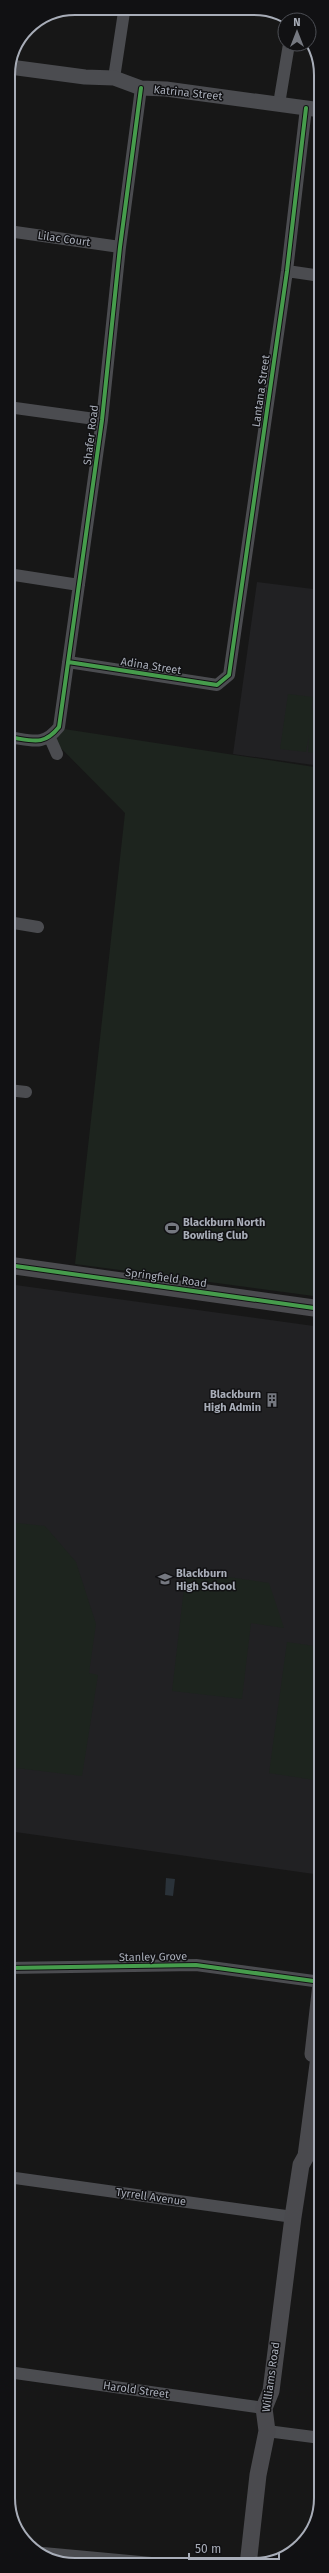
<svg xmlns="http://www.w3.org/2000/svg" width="329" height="2573" viewBox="0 0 329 2573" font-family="'Fira Sans',sans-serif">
<rect width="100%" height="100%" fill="#171717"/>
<path fill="#212123" d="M257 582 321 590V766L233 754Z
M8 1284 321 1327V1875L8 1831Z"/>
<path fill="#1d241e" d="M288 694 313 697 311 715 315 697 321 698V754L308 752 309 735 306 752 280 749Z
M64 729 321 768V1297L75 1264 125 813 53 740Z
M8 1522 45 1526 76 1562 96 1624 89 1673 98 1675 82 1776 8 1767Z
M186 1571 269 1583 284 1628 251 1623 242 1699 172 1691Z
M287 1642 321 1647V1781L269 1773Z"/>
<path fill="#2a3239" d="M166 1878 175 1879 173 1896 165 1895Z"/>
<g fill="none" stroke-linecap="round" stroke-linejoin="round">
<path stroke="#4b4c50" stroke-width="12" d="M114 78 124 12
M279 104 289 44
M8 231 120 247
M287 271 321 276
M8 407 102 420
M8 574 79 585
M68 662 217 685 229 675 287 271 306 108
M8 737C32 740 43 747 59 727L102 420 120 247 141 88
M50 738 57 754
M8 922 38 927
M8 1090 26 1092
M8 1968 196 1965 321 1982
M8 2177 293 2217
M8 2372 264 2408
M267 2431 321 2438
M43 2553 162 2564"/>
<path stroke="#4b4c50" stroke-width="15" d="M10 67 85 77 114 78 141 88 166 89 321 110"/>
<path stroke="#4a4a4e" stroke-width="17" d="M8 1265 321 1309
M313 2054 321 1984
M248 2565 258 2475 267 2431 264 2408 271 2391 293 2217 301 2165 306 2156 321 2041"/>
<defs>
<path id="cycleway" d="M68 662 217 685 229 675 287 271 306 108
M8 737C32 740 43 747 59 727L102 420 120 247 141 88
M8 1265 321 1309
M8 1968 196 1965 321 1982
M321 2041 316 2088H321"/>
</defs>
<use href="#cycleway" stroke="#111113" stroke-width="6"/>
<use href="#cycleway" stroke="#469c4c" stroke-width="4"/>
</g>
<defs>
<symbol id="stadium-bare" viewBox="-9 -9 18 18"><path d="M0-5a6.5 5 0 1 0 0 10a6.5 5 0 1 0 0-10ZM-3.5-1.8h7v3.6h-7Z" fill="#757880" stroke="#111113" stroke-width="2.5" paint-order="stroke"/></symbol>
<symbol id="building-bare" viewBox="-9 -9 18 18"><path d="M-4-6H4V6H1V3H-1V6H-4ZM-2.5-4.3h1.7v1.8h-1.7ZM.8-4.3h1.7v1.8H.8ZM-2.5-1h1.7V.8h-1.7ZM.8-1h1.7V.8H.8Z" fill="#757880" stroke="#111113" stroke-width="2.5" paint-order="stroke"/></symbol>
<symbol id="school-bare" viewBox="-9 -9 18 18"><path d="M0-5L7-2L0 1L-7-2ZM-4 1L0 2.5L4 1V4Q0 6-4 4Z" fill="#757880" stroke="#111113" stroke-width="2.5" paint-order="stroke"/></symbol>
</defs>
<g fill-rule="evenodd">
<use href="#stadium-bare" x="162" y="1218" width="20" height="20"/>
<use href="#building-bare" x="262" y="1390" width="20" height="20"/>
<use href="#school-bare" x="155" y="1569" width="20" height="20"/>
</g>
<g text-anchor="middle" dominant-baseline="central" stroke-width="3" stroke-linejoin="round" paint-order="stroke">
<g font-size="11" fill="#a8adb8" stroke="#111113">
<text transform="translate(188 93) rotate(6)">Katrina Street</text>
<text transform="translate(64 239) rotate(8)">Lilac Court</text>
<text transform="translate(261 391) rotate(-82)">Lantana Street</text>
<text transform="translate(91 435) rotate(-83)">Shafer Road</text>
<text transform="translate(151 666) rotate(9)">Adina Street</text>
<text transform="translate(166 1278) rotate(8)">Springfield Road</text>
<text transform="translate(153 1957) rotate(-1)">Stanley Grove</text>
<text transform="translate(151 2197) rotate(8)">Tyrrell Avenue</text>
<text transform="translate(271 2377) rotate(-82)">Williams Road</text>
<text transform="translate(136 2390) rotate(8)">Harold Street</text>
</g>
<g font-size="11" font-weight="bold" fill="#a8adb8" stroke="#111113" text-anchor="start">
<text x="183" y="1222">Blackburn North<tspan x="183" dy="13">Bowling Club</tspan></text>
<text x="261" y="1394" text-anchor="end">Blackburn<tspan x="261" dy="13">High Admin</tspan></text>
<text x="176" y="1573">Blackburn<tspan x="176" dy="13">High School</tspan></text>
</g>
</g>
<path d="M0 0H329V2573H0ZM75 15H254A60 60 0 0 1 314 75V2498A60 60 0 0 1 254 2558H75A60 60 0 0 1 15 2498V75A60 60 0 0 1 75 15Z" fill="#111113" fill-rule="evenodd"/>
<path fill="none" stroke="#a8adb8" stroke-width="2" d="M75 15H254A60 60 0 0 1 314 75V2498A60 60 0 0 1 254 2558H75A60 60 0 0 1 15 2498V75A60 60 0 0 1 75 15Z"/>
<g transform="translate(297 32)"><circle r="19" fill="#111113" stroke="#4d4f55"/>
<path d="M0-3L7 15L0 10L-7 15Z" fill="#757880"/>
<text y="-6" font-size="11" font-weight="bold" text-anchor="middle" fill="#a8adb8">N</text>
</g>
<path d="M189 2553v6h90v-6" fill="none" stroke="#a8adb8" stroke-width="2"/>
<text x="195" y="2553" font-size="12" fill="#a8adb8" stroke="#111113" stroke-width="3" paint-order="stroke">50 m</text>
</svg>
